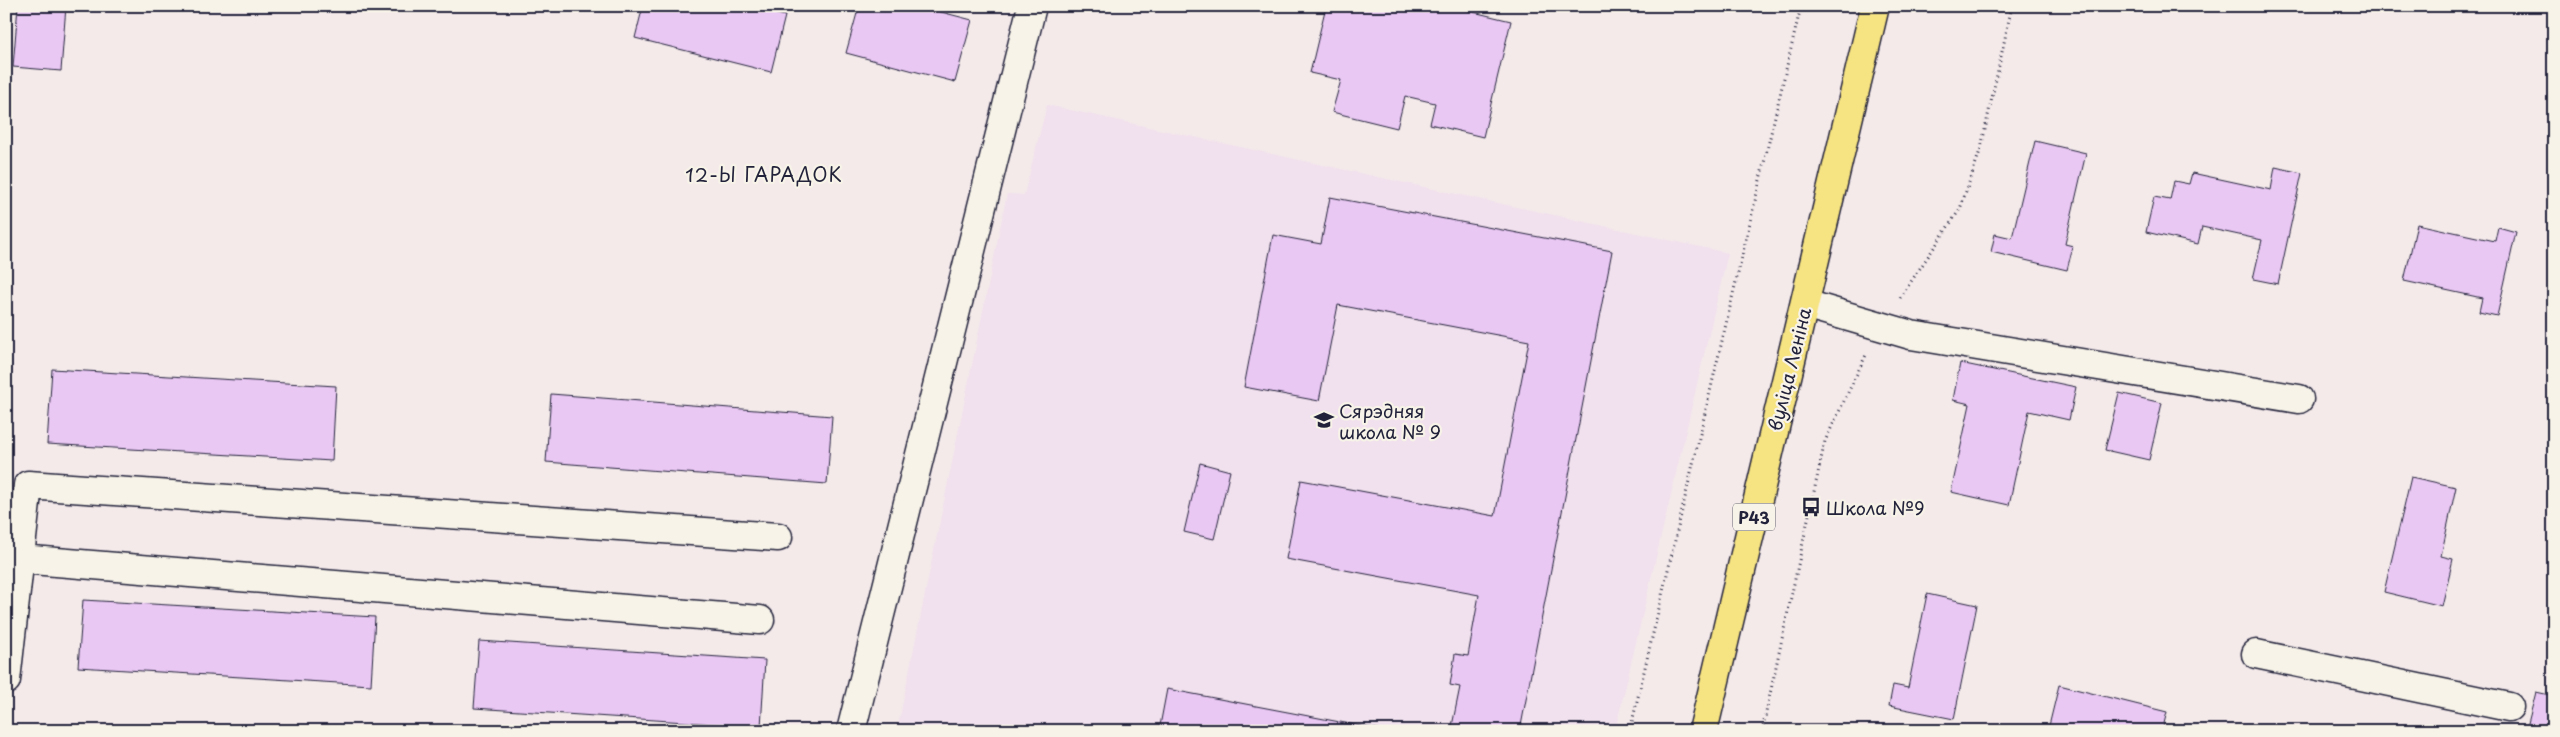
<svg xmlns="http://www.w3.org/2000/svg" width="2560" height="737" viewBox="0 0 2560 737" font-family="'Playpen Sans',sans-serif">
<rect width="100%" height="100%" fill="#f4eaea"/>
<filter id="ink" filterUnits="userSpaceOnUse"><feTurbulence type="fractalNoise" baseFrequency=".02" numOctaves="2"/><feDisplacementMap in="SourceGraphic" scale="10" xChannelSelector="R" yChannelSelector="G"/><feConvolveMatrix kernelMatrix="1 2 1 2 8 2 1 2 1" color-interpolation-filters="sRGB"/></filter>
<g filter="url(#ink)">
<path fill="#f1e0ed" d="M1047 105 1728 253 1615 731H897L1007 194 1024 195Z"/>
<path fill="#eac8f4" stroke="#22223b" d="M18 6H66L61 71 13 67Z
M643 6H745L785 16 771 72 635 38Z
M859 6H918L972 20 955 82 846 53Z
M1326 6H1448L1511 21 1483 137 1430 124 1435 103 1405 96 1397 128 1332 112 1341 80 1310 73Z
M2035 141 2086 153 2065 244 2073 246 2067 270 1991 252 1995 234 2012 238Z
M2275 167 2302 173 2278 284 2253 279 2262 240 2202 227 2198 244 2146 232 2154 197 2170 200 2174 181 2189 184 2192 173 2271 190Z
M1330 197 1612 251 1520 731H1451L1460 687 1450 685 1455 654 1468 656 1479 595 1286 559 1301 480 1495 516 1529 341 1338 305 1319 401 1244 387 1273 235 1321 244Z
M2417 224 2495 241 2498 227 2516 232 2497 316 2479 312 2482 298 2404 281Z
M1960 363 2076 387 2069 420 2029 411 2009 505 1951 492 1970 404 1953 400Z
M52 369 336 386 332 461 47 444Z
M2119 393 2162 403 2149 460 2105 450Z
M551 394 832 416 827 484 546 462Z
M1200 463 1230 471 1214 539 1184 532Z
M2411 477 2456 487 2441 556 2453 559 2442 606 2384 592Z
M1927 594 1977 605 1954 719 1889 706 1893 685 1908 688Z
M83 600 375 617 371 685 78 667Z
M479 641 765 660 761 727 474 708Z
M2059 685 2167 712 2162 731H2029L2031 726 2048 730Z
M1167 689 1387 731H1159Z
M2536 692 2554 696V731H2526Z"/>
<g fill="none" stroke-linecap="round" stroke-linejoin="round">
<defs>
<path id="minor" d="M1805 304 1911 335 2299 399
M20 559 760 620
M2256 654 2509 707
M6 680 28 485 778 537
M851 731 1032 6"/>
<path id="major" d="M1703 731 1875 6"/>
</defs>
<use href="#minor" stroke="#22223b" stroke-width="31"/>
<use href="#major" stroke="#22223b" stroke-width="31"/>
<path stroke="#22223b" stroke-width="3" stroke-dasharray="1 4" stroke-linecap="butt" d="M1900 298 1960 209 1981 148 2012 6
M1630 731 1801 6
M1762 731 1825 441 1866 355"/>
<use href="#minor" stroke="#f7f3e8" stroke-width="28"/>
<use href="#major" stroke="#f6e381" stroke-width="28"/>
</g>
</g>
<defs>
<symbol id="school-bare" viewBox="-9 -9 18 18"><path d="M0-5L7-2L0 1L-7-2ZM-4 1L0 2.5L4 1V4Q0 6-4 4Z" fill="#22223b" stroke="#f7f3e8" stroke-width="2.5" paint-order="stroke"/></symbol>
<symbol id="bus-bare" viewBox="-9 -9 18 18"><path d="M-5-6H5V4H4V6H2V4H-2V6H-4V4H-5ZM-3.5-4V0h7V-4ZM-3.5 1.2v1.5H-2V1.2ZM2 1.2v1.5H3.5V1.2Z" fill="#22223b" stroke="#f7f3e8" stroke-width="2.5" paint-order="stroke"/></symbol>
</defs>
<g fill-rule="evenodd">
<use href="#school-bare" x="1310" y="406" width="28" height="28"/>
<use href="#bus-bare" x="1797" y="493" width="28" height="28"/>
</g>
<g text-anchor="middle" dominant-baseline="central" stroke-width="4.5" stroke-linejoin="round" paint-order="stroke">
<rect fill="#f7f3e8" stroke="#62616f" stroke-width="1" x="1733" y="503.5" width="42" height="27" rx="4"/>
<g font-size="16" font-weight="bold" fill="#22223b">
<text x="1754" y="517">Р43</text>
</g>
<g font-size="18" fill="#22223b" stroke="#f7f3e8">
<text transform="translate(1789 369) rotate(-76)">вуліца Леніна</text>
</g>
<g font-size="18" fill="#22223b" stroke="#f7f3e8" text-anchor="start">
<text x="1339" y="410">Сярэдняя<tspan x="1339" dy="21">школа № 9</tspan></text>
<text x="1826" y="507">Школа №9</text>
</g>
<g font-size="19" letter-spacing="1" fill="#22223b" stroke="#f7f3e8">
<text x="764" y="174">12-Ы ГАРАДОК</text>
</g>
</g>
<rect width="2560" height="737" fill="none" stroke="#f7f3e8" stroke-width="25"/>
<rect x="12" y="12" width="2535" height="712" fill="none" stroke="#22223b" stroke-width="2" filter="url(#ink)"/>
</svg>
